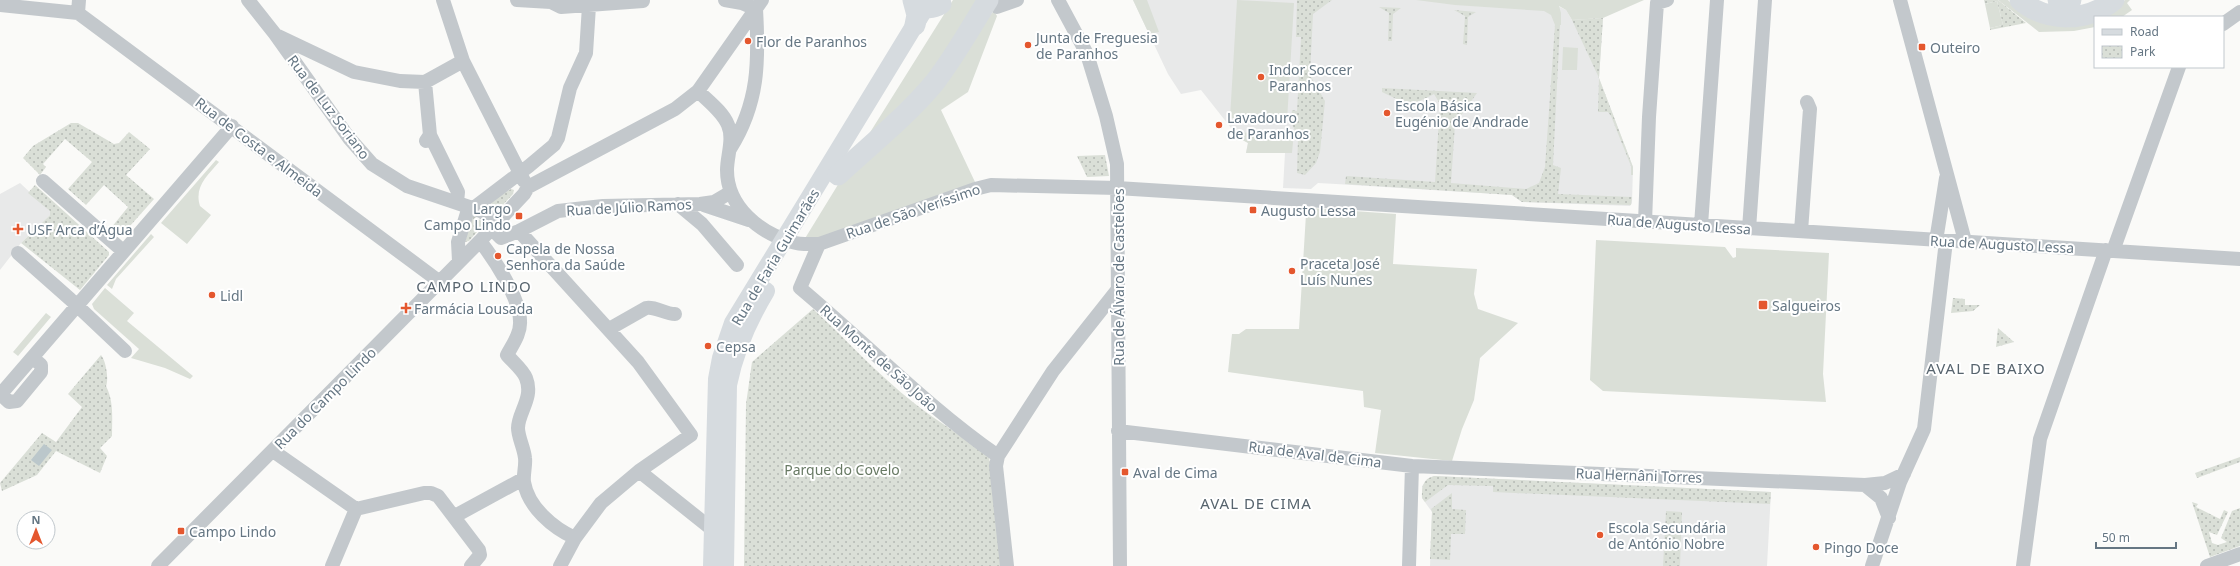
<svg xmlns="http://www.w3.org/2000/svg" width="2240" height="566" viewBox="0 0 2240 566" font-family="'Noto Sans',sans-serif">
<defs>
<pattern id="park-dots" width="8" height="8" patternUnits="userSpaceOnUse"><rect width="8" height="8" fill="#dadfd7"/><path d="M2 2h.1M6 6h.1" fill="none" stroke="#b4b9b4" stroke-width="1.8" stroke-linecap="round"/></pattern>
</defs>
<rect width="100%" height="100%" fill="#fafaf8"/>
<path fill="#e8e9e9" d="M1133 0H1458L1558 6 1566 10 1572 20 1603 18 1599 78 1633 167 1632 203 1630 206 1522 202 1512 195 1336 184 1318 183 1311 189 1283 188 1285 153H1246L1248 143 1239 138 1201 90 1181 94 1168 74Z
M20 183 50 211V215L21 243 0 270V194Z
M1434 476 1771 492 1767 566H1430L1432 512 1422 498V486L1427 480Z"/>
<path fill="#dadfd7" d="M953 0H981L917 91 869 134Z
M1133 0H1147L1159 32 1149 34Z
M1237 0 1294 3 1287 121 1230 118Z
M1416 0H1644L1603 18 1572 20 1566 10 1559 6 1561 13V25H1555L1551 15 1544 11 1455 5Z
M1998 0H2008C2036 30 2057 26 2095 22V27L2074 31 2039 32Z
M2125 0H2130L2127 3 2132 10 2122 17H2108Z
M1997 1 2003 25 1990 28 1985 4Z
M994 11 997 16 968 92 941 110 975 182 949 193 823 237 804 240 839 183Z
M1563 47 1578 48 1577 70H1562Z
M1234 132 1289 135 1293 142 1292 153H1246L1248 143 1239 138Z
M216 160 219 162C207 176 194 187 200 206L211 215 187 244 161 223Z
M1311 208 1396 214 1393 264 1477 269 1474 294 1478 309 1518 323 1480 358 1474 400 1462 429 1452 461 1375 453 1381 410 1364 407 1363 391 1228 372 1232 334H1239L1246 329H1299L1306 214Z
M151 234 154 237 116 279 112 289 107 285Z
M1596 240 1725 247 1733 258 1736 257V248L1829 253 1823 374 1826 402 1603 391 1590 380Z
M105 288 134 313 127 321 193 376 190 379 165 368 131 358 139 349 94 309 92 304Z
M46 313 51 317 18 356 13 352Z"/>
<path fill="url(#park-dots)" d="M1297 0H1332L1313 14 1310 75 1325 101 1320 152 1316 163 1305 175 1297 173 1298 137 1291 122 1292 110 1297 111 1301 37H1296Z
M1984 0H1998L2026 23 1990 30V28L2003 25 1997 1 1985 4Z
M1379 7 1401 8 1393 14 1392 41H1388L1389 13Z
M1454 10 1476 12 1468 17 1467 45 1463 44 1465 16Z
M1603 18 1599 78 1633 167V175H1631V166L1611 116 1608 112H1598L1599 78 1572 20Z
M1555 25H1560L1553 165 1561 168 1558 194 1632 197 1631 205 1522 202 1512 195 1345 184 1346 176 1435 182 1440 104 1434 94C1407 108 1408 104 1382 92V88L1477 93 1455 124 1451 183 1526 189 1539 183 1545 167Z
M71 123H78L114 144 119 143 129 132 150 149 126 175 154 199 122 235 111 228 128 207 104 185 86 205 68 189 92 162 65 139 43 164 46 167 40 175 23 158 33 146Z
M1105 155 1109 176 1087 177 1077 156Z
M35 185 109 252V255L80 290 21 243 50 215V211L28 193Z
M511 189 514 190 513 194 501 207 487 202Z
M472 215 485 223 469 241 465 242Z
M1953 298 1965 299V305H1980L1973 311 1951 313Z
M813 309C847 340 878 375 914 403 938 422 964 437 989 456L1002 566H744L746 404 752 362Z
M1998 328 2014 342 1996 347Z
M101 355C106 361 109 379 106 386 114 402 112 418 112 436L100 448 107 456 100 473 56 451 37 475 2 491 0 483 42 433 56 442 82 407 68 394Z
M2240 457V462L2197 478 2195 473Z
M1434 476 1771 492 1770 504 1493 492V486L1448 485 1425 502 1422 498C1422 488 1422 479 1434 476Z
M1452 493V509L1466 510 1465 534H1451L1450 560 1430 559 1432 512 1431 509Z
M2192 502 2198 504 2196 507 2220 519 2224 510 2228 512 2217 535 2209 532 2212 543 2218 545 2227 542 2221 538 2232 511 2240 508V546L2210 557Z
M1666 511 1682 512 1680 566H1663Z"/>
<path fill="#bbc7cb" d="M44 444 52 450 39 466 31 460Z"/>
<g fill="none" stroke-linecap="round" stroke-linejoin="round">
<path stroke="#c3c8cc" stroke-width="14" d="M248 0 275 34 349 138 372 164 407 186 481 211 491 218 492 229 501 238 519 231 558 211 603 206 700 204 714 202 731 192
M443 0 463 61 524 181
M517 0 551 2 561 7 643 1
M725 0 742 3 756 9C759 61 759 103 730 149
M1058 0 1087 54 1106 116 1117 164 1120 566
M1900 0 1965 241
M0 5 78 13 440 282
M997 7 1017 0
M78 13 79 0
M2223 24 2240 12
M276 35 354 72 400 81 425 82 463 61
M425 82 430 135 426 141
M698 91C708 101 723 112 728 125 734 139 727 156 727 170 727 207 760 233 792 242 800 245 810 244 819 244L975 189 991 185 1117 188 2240 259
M430 135 458 192 457 202
M43 181 123 251
M528 187 675 109 698 91 762 0
M678 204 702 224 737 265
M704 205 749 220
M1645 222 1649 117 1657 3 1667 0
M1701 225 1717 0
M1749 229 1765 0
M519 231 638 362 691 435 639 471 601 503 575 538 560 566
M1801 231 1810 109 1807 102
M480 241C494 259 520 298 520 321 521 333 513 344 507 355 512 361 523 370 526 378 534 398 518 412 518 428 518 437 524 448 525 458 526 466 523 474 524 482 528 507 553 528 575 538
M1936 241 1946 178
M819 244 800 288C867 344 926 406 998 456
M2113 251 2179 67
M18 253 70 299 125 351
M459 261 458 242 467 213 529 166 554 145 558 138 570 88 586 53 589 6
M609 329 646 308C655 306 665 314 675 314
M0 394 9 402 17 401 41 372V365L33 358
M0 395 232 126
M1118 431 1412 466 1865 485 1885 483 1904 474
M273 451 356 509 424 493H431L438 496 479 550 480 555 471 566
M639 471 713 530
M1865 485 1881 498 1889 518
M455 516 523 479
M158 566 480 241 524 194 528 187
M332 566 356 509
M1007 566 996 466 998 456 1053 371 1118 289
M1409 566 1412 466
M1872 566 1900 482 1924 429 1946 241
M2023 566 2040 439 2106 250
M2207 566 2240 554"/>
<path stroke="#d6dbdf" stroke-width="18" d="M712 566 717 379 721 358 733 323 922 13
M725 566 728 385C735 350 748 321 766 291"/>
<path stroke="#d6dbdf" stroke-width="21" d="M913 0C923 7 929 11 941 4
M913 0 917 15 915 25
M2020 0C2047 23 2087 22 2114 0
M2058 0H2071
M838 175C870 145 907 116 935 82 955 56 971 27 988 0"/>
</g>
<g fill="#e4572e" stroke="#fff" stroke-width="1.5">
<circle cx="748" cy="41" r="4"/>
<circle cx="1028" cy="45" r="4"/>
<rect x="1918" y="43" width="8" height="8" rx="2"/>
<circle cx="1261" cy="77" r="4"/>
<circle cx="1387" cy="113" r="4"/>
<circle cx="1219" cy="125" r="4"/>
<rect x="1249" y="206" width="8" height="8" rx="2"/>
<rect x="515" y="212" width="8" height="8" rx="2"/>
<path d="M16 223h4v4h4v4h-4v4h-4v-4h-4v-4h4z"/>
<circle cx="498" cy="256" r="4"/>
<circle cx="1292" cy="271" r="4"/>
<circle cx="212" cy="295" r="4"/>
<rect x="1758" y="300" width="10" height="10" rx="2"/>
<path d="M404 302h4v4h4v4h-4v4h-4v-4h-4v-4h4z"/>
<circle cx="708" cy="346" r="4"/>
<rect x="1121" y="468" width="8" height="8" rx="2"/>
<rect x="177" y="527" width="8" height="8" rx="2"/>
<circle cx="1600" cy="535" r="4"/>
<circle cx="1816" cy="547" r="4"/>
</g>
<g text-anchor="middle" dominant-baseline="central" stroke-width="4" stroke-linejoin="round" paint-order="stroke">
<g font-size="14" fill="#657683" stroke="#fff" text-anchor="start">
<text x="1036" y="37">Junta de Freguesia<tspan x="1036" dy="16">de Paranhos</tspan></text>
<text x="756" y="41">Flor de Paranhos</text>
<text x="1930" y="47">Outeiro</text>
<text x="1269" y="69">Indor Soccer<tspan x="1269" dy="16">Paranhos</tspan></text>
<text x="1395" y="105">Escola Básica<tspan x="1395" dy="16">Eugénio de Andrade</tspan></text>
<text x="1227" y="117">Lavadouro<tspan x="1227" dy="16">de Paranhos</tspan></text>
<text x="511" y="208" text-anchor="end">Largo<tspan x="511" dy="16">Campo Lindo</tspan></text>
<text x="1261" y="210">Augusto Lessa</text>
<text x="27" y="229">USF Arca d’Água</text>
<text x="506" y="248">Capela de Nossa<tspan x="506" dy="16">Senhora da Saúde</tspan></text>
<text x="1300" y="263">Praceta José<tspan x="1300" dy="16">Luís Nunes</tspan></text>
<text x="220" y="295">Lidl</text>
<text x="1772" y="305">Salgueiros</text>
<text x="414" y="308">Farmácia Lousada</text>
<text x="716" y="346">Cepsa</text>
<text x="1133" y="472">Aval de Cima</text>
<text x="1608" y="527">Escola Secundária<tspan x="1608" dy="16">de António Nobre</tspan></text>
<text x="189" y="531">Campo Lindo</text>
<text x="1824" y="547">Pingo Doce</text>
</g>
<g font-size="14" fill="#657683" stroke="#fff">
<text transform="translate(329 107) rotate(53)">Rua de Luz Soriano</text>
<text transform="translate(259 147) rotate(37)">Rua de Costa e Almeida</text>
<text transform="translate(629 207) rotate(-3)">Rua de Júlio Ramos</text>
<text transform="translate(913 211) rotate(-19)">Rua de São Veríssimo</text>
<text transform="translate(1679 224) rotate(4)">Rua de Augusto Lessa</text>
<text transform="translate(2002 244) rotate(3)">Rua de Augusto Lessa</text>
<text transform="translate(775 257) rotate(-59)">Rua de Faria Guimarães</text>
<text transform="translate(1118 277) rotate(-90)">Rua de Álvaro de Castelões</text>
<text transform="translate(879 358) rotate(42)">Rua Monte de São João</text>
<text transform="translate(325 398) rotate(-45)">Rua do Campo Lindo</text>
<text transform="translate(1315 454) rotate(7)">Rua de Aval de Cima</text>
<text transform="translate(1639 475) rotate(2)">Rua Hernâni Torres</text>
</g>
<g font-size="14" fill="#687a64" stroke="#fff">
<text x="842" y="469">Parque do Covelo</text>
</g>
<g font-size="15" letter-spacing="1" fill="#57646e" stroke="#fff">
<text x="474" y="286">CAMPO LINDO</text>
<text x="1986" y="368">AVAL DE BAIXO</text>
<text x="1256" y="503">AVAL DE CIMA</text>
</g>
</g>
<rect x="2094" y="16" width="130" height="52" fill="#ffffff" stroke="#c1c8cd"/>
<rect x="2102" y="29" width="20" height="6" fill="#d6dbdf" stroke="#c1c8cd"/>
<text x="2130" y="36" font-size="12" fill="#657683">Road</text>
<rect x="2102" y="46" width="20" height="12" fill="url(#park-dots)" stroke="#c1c8cd"/>
<text x="2130" y="56" font-size="12" fill="#657683">Park</text>
<g transform="translate(36 530)"><circle r="19" fill="#ffffff" stroke="#c1c8cd"/>
<path d="M0-3L7 15L0 10L-7 15Z" fill="#e4572e"/>
<text y="-6" font-size="11" font-weight="bold" text-anchor="middle" fill="#657683">N</text>
</g>
<path d="M2096 542v6h80v-6" fill="none" stroke="#657683" stroke-width="2"/>
<text x="2102" y="542" font-size="12" fill="#657683" stroke="#ffffff" stroke-width="3" paint-order="stroke">50 m</text>
</svg>
